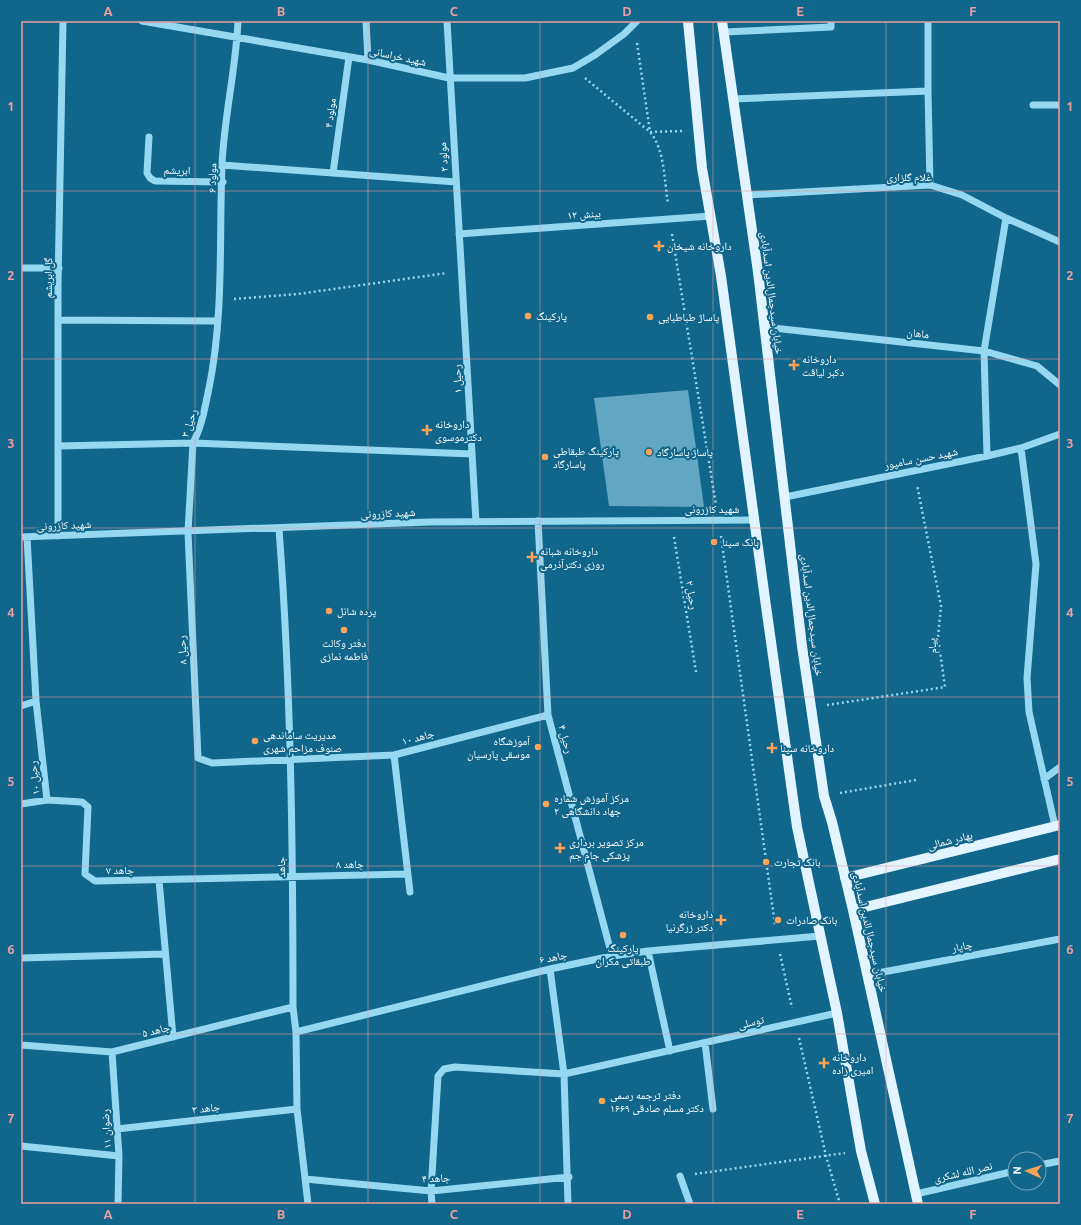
<svg xmlns="http://www.w3.org/2000/svg" width="1081" height="1225" viewBox="0 0 1081 1225" font-family="Ubuntu,'Noto Naskh Arabic',sans-serif">
<rect width="100%" height="100%" fill="#10668b"/>
<path fill="#61a7c4" d="M688 390 704 507 609 506 594 398Z"/>
<g fill="none" stroke-linecap="round" stroke-linejoin="round">
<path stroke="#96d8f2" stroke-width="2.5" stroke-dasharray="2 3" stroke-linecap="butt" d="M637 43 650 132 682 131
M585 78 650 132C665 150 664 180 668 203
M672 234 716 505
M234 299 298 294 447 273
M721 536 775 925
M674 537 696 672
M827 705 945 687 938 637 941 606 917 485
M840 793 916 780
M780 954 792 1008
M799 1038 826 1156 840 1204
M695 1174 845 1153"/>
<path stroke="#96d8f2" stroke-width="7" d="M142 21 368 60 449 78H525L573 68 595 55 624 34 637 21
M238 21C236 69 224 117 222 165 219 240 224 315 209 388 205 407 202 426 193 443L188 532 198 758 212 763 394 755 548 715
M366 21 368 60
M447 21 476 522
M724 32 831 27V21
M928 91 930 185
M733 99 928 91V21
M1033 105H1060
M149 137 147 173 150 178 155 181 223 182
M222 165 456 182
M333 173 349 57
M747 195 930 185 962 195 1006 218 1060 242
M459 234 711 216
M21 268H59
M58 320 218 321
M764 327 984 351 1037 366 1060 385
M58 446 193 443 472 454
M1021 448 1036 564 1027 678 1029 712 1055 826
M987 456 984 351 1006 218
M785 497 987 456 1021 448 1060 434
M538 521 548 715 612 956
M279 529C291 688 293 848 293 1007L296 1032 297 1109 308 1204
M58 536V284L63 21
M21 537 429 522 755 520
M27 537 36 701 47 800
M21 706 36 701
M394 755 410 892
M1044 779 1060 767
M21 804 47 800 82 802 88 807 85 874 95 881 407 874
M159 880 173 1037
M648 951 670 1051
M21 958 165 954
M550 969 564 1074 568 1204
M867 975 1060 939
M296 1032 550 969 612 956 648 951 820 936
M705 1043 713 1109
M21 1045 112 1052 293 1007
M112 1052 119 1156 118 1204
M117 1129 297 1109
M21 1146 119 1156
M1039 1165 1060 1161
M680 1176 690 1204
M305 1179 431 1191 569 1177
M916 1194 1015 1171
M432 1204 431 1191 438 1076 444 1069 455 1067 564 1074 837 1013"/>
<path stroke="#e1f4ff" stroke-width="10" d="M688 21 702 168 721 276 765 599 797 827 837 1013 861 1151 875 1204
M722 21 758 272 802 646 824 796 832 822 853 910 918 1204
M845 878 1060 825
M853 910 1060 859"/>
</g>
<path fill="none" stroke="#ed9e9e" stroke-width="1" stroke-opacity="0.55" d="M195 21V1204M368 21V1204M540 21V1204M713 21V1204M886 21V1204M21 191H1060M21 359H1060M21 528H1060M21 697H1060M21 866H1060M21 1034H1060"/>
<g fill="#ffa357" stroke="#10668b" stroke-width="1.5">
<path d="M657 240h4v4h4v4h-4v4h-4v-4h-4v-4h4z"/>
<circle cx="528" cy="316" r="4"/>
<circle cx="650" cy="317" r="4"/>
<path d="M792 359h4v4h4v4h-4v4h-4v-4h-4v-4h4z"/>
<path d="M425 424h4v4h4v4h-4v4h-4v-4h-4v-4h4z"/>
<circle cx="649" cy="452" r="4"/>
<circle cx="545" cy="457" r="4"/>
<circle cx="714" cy="542" r="4"/>
<path d="M530 551h4v4h4v4h-4v4h-4v-4h-4v-4h4z"/>
<circle cx="329" cy="611" r="4"/>
<circle cx="344" cy="630" r="4"/>
<circle cx="255" cy="741" r="4"/>
<circle cx="538" cy="747" r="4"/>
<path d="M770 742h4v4h4v4h-4v4h-4v-4h-4v-4h4z"/>
<circle cx="546" cy="804" r="4"/>
<path d="M558 842h4v4h4v4h-4v4h-4v-4h-4v-4h4z"/>
<circle cx="766" cy="862" r="4"/>
<path d="M719 914h4v4h4v4h-4v4h-4v-4h-4v-4h4z"/>
<circle cx="778" cy="920" r="4"/>
<circle cx="623" cy="935" r="4"/>
<path d="M822 1057h4v4h4v4h-4v4h-4v-4h-4v-4h4z"/>
<circle cx="602" cy="1101" r="4"/>
</g>
<g text-anchor="middle" dominant-baseline="central" stroke-width="4" stroke-linejoin="round" paint-order="stroke">
<g font-size="11" fill="#fff" stroke="#10668b">
<text transform="translate(398 56) rotate(12)">شهید خراسانی</text>
<text transform="translate(330 113) rotate(-82)">مولود ۴</text>
<text transform="translate(443 157) rotate(-94)">مولود ۲</text>
<text transform="translate(177 170) rotate(1)">ابریشم</text>
<text x="909" y="177">غلام گلزاری</text>
<text transform="translate(212 178) rotate(-89)">مولود ۶</text>
<text transform="translate(584 214) rotate(-4)">بینش ۱۲</text>
<text transform="translate(48 278) rotate(-89)">گل ابریشم</text>
<text transform="translate(772 293) rotate(83)">خیابان سیدجمال‌الدین اسدآبادی</text>
<text transform="translate(918 333) rotate(6)">ماهان</text>
<text transform="translate(457 379) rotate(-93)">رحیل ۱</text>
<text transform="translate(189 423) rotate(-72)">رحیل ۳</text>
<text transform="translate(921 458) rotate(-11)">شهید حسن سامپور</text>
<text x="712" y="509">شهید کازرونی</text>
<text transform="translate(388 513) rotate(-2)">شهید کازرونی</text>
<text transform="translate(64 525) rotate(-2)">شهید کازرونی</text>
<text transform="translate(692 595) rotate(81)">رحیل ۲</text>
<text transform="translate(812 615) rotate(83)">خیابان سیدجمال‌الدین اسدآبادی</text>
<text transform="translate(932 646) rotate(-95)">پیام</text>
<text transform="translate(182 650) rotate(-93)">رحیل ۸</text>
<text transform="translate(418 737) rotate(-15)">جاهد ۱۰</text>
<text transform="translate(566 739) rotate(75)">رحیل ۴</text>
<text transform="translate(34 778) rotate(-96)">رحیل ۱۰</text>
<text transform="translate(950 840) rotate(-14)">بهادر شمالی</text>
<text transform="translate(350 864) rotate(-1)">جاهد ۸</text>
<text transform="translate(281 867) rotate(-91)">جاهد</text>
<text transform="translate(120 870) rotate(-1)">جاهد ۷</text>
<text transform="translate(870 932) rotate(77)">خیابان سیدجمال‌الدین اسدآبادی</text>
<text transform="translate(962 946) rotate(-10)">چاپار</text>
<text transform="translate(553 957) rotate(-12)">جاهد ۶</text>
<text transform="translate(751 1022) rotate(-13)">توسلی</text>
<text transform="translate(156 1030) rotate(-14)">جاهد ۵</text>
<text transform="translate(206 1108) rotate(-6)">جاهد ۳</text>
<text transform="translate(106 1129) rotate(-94)">رضوان ۱۱</text>
<text transform="translate(963 1172) rotate(-13)">نصر الله لشکری</text>
<text transform="translate(436 1178) rotate(-2)">جاهد ۴</text>
</g>
<g font-size="11" fill="#fff" stroke="#10668b" text-anchor="start">
<text x="667" y="246">داروخانه شیخان</text>
<text x="536" y="316">پارکینگ</text>
<text x="658" y="317">پاساژ طباطبایی</text>
<text x="802" y="359">داروخانه<tspan x="802" dy="13">دکبر لیاقت</tspan></text>
<text x="435" y="424">داروخانه<tspan x="435" dy="13">دکترموسوی</tspan></text>
<text x="553" y="451">پارکینگ طبقاطی<tspan x="553" dy="13">پاسارگاد</tspan></text>
<text x="657" y="452">پاساژ پاسارگاد</text>
<text x="722" y="542">بانک سینا</text>
<text x="540" y="551">داروخانه شبانه<tspan x="540" dy="13">روزی دکترآذرمی</tspan></text>
<text x="337" y="611">پرده شانل</text>
<text x="344" y="643" text-anchor="middle">دفتر وکالت<tspan x="344" dy="13">فاطمه نمازی</tspan></text>
<text x="263" y="735">مدیریت ساماندهی<tspan x="263" dy="13">صنوف مزاحم شهری</tspan></text>
<text x="530" y="741" text-anchor="end">آموزشگاه<tspan x="530" dy="13">موسقی پارسیان</tspan></text>
<text x="780" y="748">داروخانه سینا</text>
<text x="554" y="798">مرکز آموزش شماره<tspan x="554" dy="13">۲ جهاد دانشگاهی</tspan></text>
<text x="569" y="842">مرکز تصویر برداری<tspan x="569" dy="13">پزشکی جام جم</tspan></text>
<text x="774" y="862">بانک تجارت</text>
<text x="713" y="914" text-anchor="end">داروخانه<tspan x="713" dy="13">دکتر زرگرنیا</tspan></text>
<text x="786" y="920">بانک صادرات</text>
<text x="623" y="948" text-anchor="middle">پارکینگ<tspan x="623" dy="13">طبقاتی مکران</tspan></text>
<text x="832" y="1057">داروخانه<tspan x="832" dy="13">امیری زاده</tspan></text>
<text x="610" y="1095">دفتر ترجمه رسمی<tspan x="610" dy="13">۱۶۶۹ دکتر مسلم صادقی</tspan></text>
</g>
</g>
<rect width="1081" height="1225" fill="none" stroke="#10668b" stroke-width="44"/>
<g transform="translate(1027 1171) rotate(273)"><circle r="19" fill="#10668b" stroke="#70a3b9"/>
<path d="M0-3L7 15L0 10L-7 15Z" fill="#ffa357"/>
<text y="-6" font-size="11" font-weight="bold" text-anchor="middle" fill="#ffffff">N</text>
</g>
<rect x="22" y="22" width="1037" height="1181" fill="none" stroke="#ed9e9e" stroke-width="1.5"/>
<g font-size="13" text-anchor="middle" font-weight="bold" fill="#ed9e9e">
<text x="108" y="16">A</text>
<text x="281" y="16">B</text>
<text x="454" y="16">C</text>
<text x="627" y="16">D</text>
<text x="800" y="16">E</text>
<text x="973" y="16">F</text>
<text x="11" y="111">1</text>
<text x="1070" y="111">1</text>
<text x="11" y="280">2</text>
<text x="1070" y="280">2</text>
<text x="11" y="448">3</text>
<text x="1070" y="448">3</text>
<text x="11" y="617">4</text>
<text x="1070" y="617">4</text>
<text x="11" y="786">5</text>
<text x="1070" y="786">5</text>
<text x="11" y="954">6</text>
<text x="1070" y="954">6</text>
<text x="11" y="1123">7</text>
<text x="1070" y="1123">7</text>
<text x="108" y="1219">A</text>
<text x="281" y="1219">B</text>
<text x="454" y="1219">C</text>
<text x="627" y="1219">D</text>
<text x="800" y="1219">E</text>
<text x="973" y="1219">F</text>
</g>
</svg>
